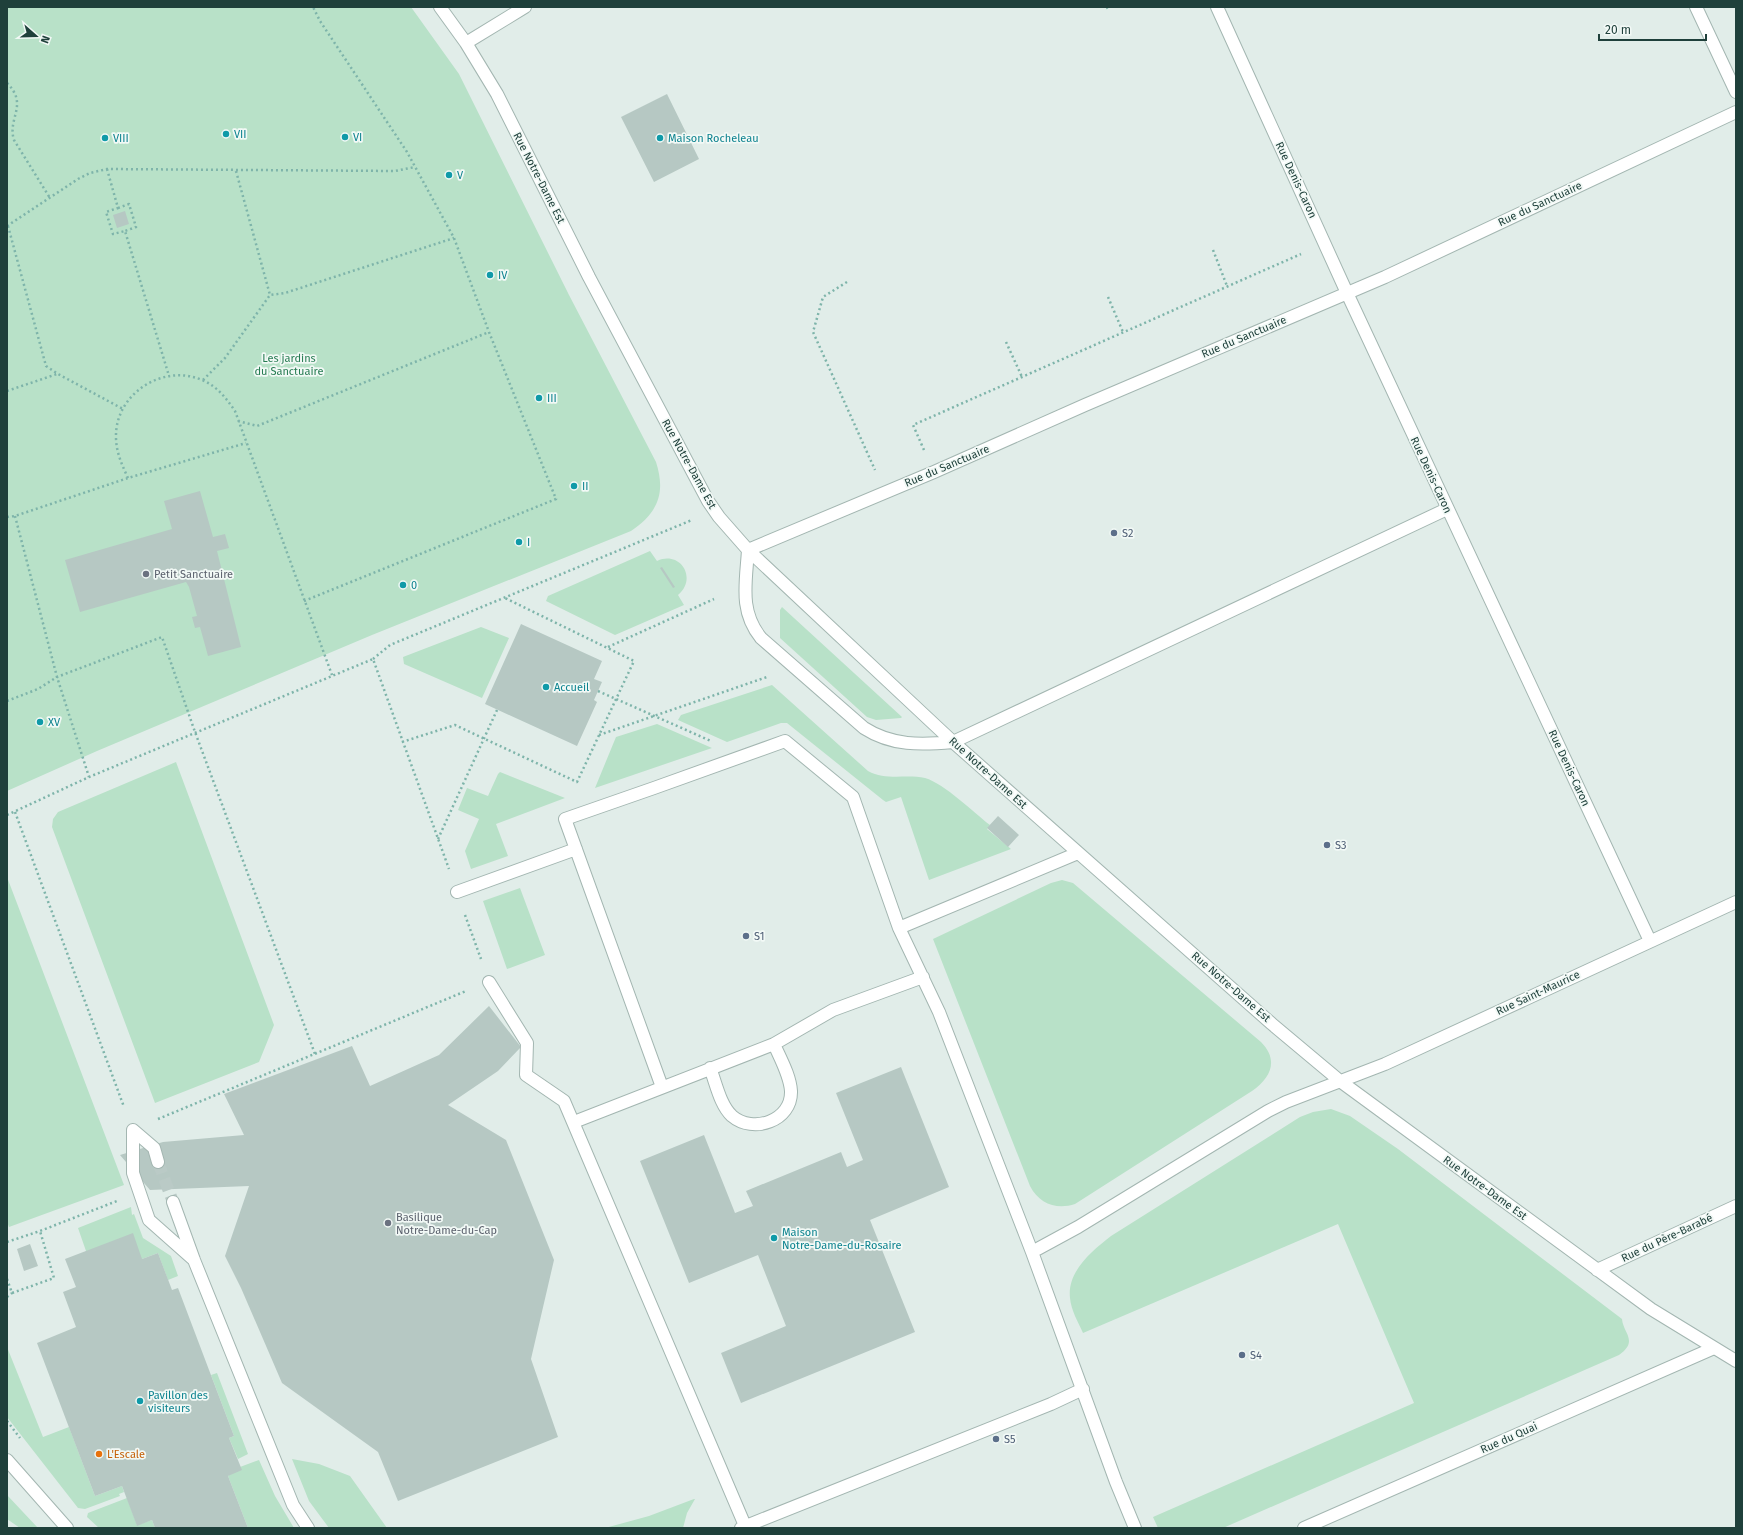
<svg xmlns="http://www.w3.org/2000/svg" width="1743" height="1535" viewBox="0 0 1743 1535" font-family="'Fira Sans',sans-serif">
<rect width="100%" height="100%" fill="#e1ede9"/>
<path fill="#b8e1c8" d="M7 7H411L459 74 569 295 656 462C666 493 658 513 631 531L372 635 97 751 7 791Z
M650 551 657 561C680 550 698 578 678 595L684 605 615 635 546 601 548 596Z
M782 607 902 717 901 718 876 720 867 717 780 638V610Z
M481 627 509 638 482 698 404 664 403 657Z
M772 685 868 771C886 781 906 774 925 778 945 784 973 812 990 825L987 829 1011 849 929 880 901 797 886 802 883 800 787 723H781L727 742 678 720 681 715Z
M657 724 712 748 595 788 616 737Z
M176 762 274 1025 259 1062 155 1103 52 827 53 819 58 812Z
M500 772 565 798 496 824 508 856 471 869 465 851 479 819 458 810 467 788 488 796 498 774Z
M7 877 124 1185 9 1227 7 1222Z
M1062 880 1073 883 1261 1042C1279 1060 1271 1078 1252 1091L1075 1204C1057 1210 1039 1204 1030 1186L933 939 1051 883Z
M520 888 545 955 507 969 483 901Z
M1331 1109 1350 1116 1398 1149 1622 1319C1623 1333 1639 1341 1619 1355L1223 1528H1158L1153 1517 1414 1403 1338 1224 1083 1333C1078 1322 1071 1310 1070 1298 1067 1271 1092 1251 1111 1236L1300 1117 1313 1112Z
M131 1207 132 1215 134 1214 143 1238 171 1256 178 1276 168 1280 158 1253 142 1259 86 1251 78 1228Z
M7 1347 43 1437 69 1427 95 1496 122 1486 124 1492 119 1494 120 1496 85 1509 78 1508 7 1417Z
M217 1373 248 1454 238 1459 229 1438 234 1436 211 1375Z
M292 1459 319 1464 350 1476 387 1528H329L309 1501Z
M259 1460 275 1496 294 1528H248L228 1476 240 1467Z
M7 1495 38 1528H20L7 1519Z
M127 1498 137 1525 152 1520 155 1528H99L87 1517 88 1513Z
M694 1499H695L687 1513 683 1528H605L649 1516Z"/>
<path fill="#b6c8c3" d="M667 94 699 159 654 182 621 117Z
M125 211 129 224 117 228 113 215Z
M200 491 213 537 225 534 229 548 217 551 241 647 208 656 200 627 195 628 192 617 197 616 189 587 186 582 80 612 65 560 172 529 164 501Z
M662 567 675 587 673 588 660 568Z
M521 624 602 661 594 679 602 682 594 700 597 702 577 746 485 704Z
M998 816 1019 835 1008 847 987 828Z
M489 1006 521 1047 498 1071 448 1105 506 1140 554 1260 531 1359 558 1437 398 1501 378 1452 282 1383 241 1288 225 1256 249 1186 150 1190 120 1155 163 1142 244 1135 224 1094 352 1046 370 1086 439 1055Z
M901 1067 949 1187 870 1220 915 1332 741 1403 721 1353 786 1326 758 1255 689 1283 640 1161 704 1135 735 1213 753 1206 746 1191 841 1152 847 1167 863 1160 836 1093Z
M133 1233 142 1259 158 1253 172 1290 178 1288 234 1436 229 1438 242 1470 228 1476 248 1528H155L152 1520 137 1526 122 1486 95 1496 37 1343 76 1327 63 1292 76 1287 65 1259Z
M30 1244 38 1266 24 1271 17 1249Z"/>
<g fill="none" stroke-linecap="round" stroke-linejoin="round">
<path stroke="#bacac6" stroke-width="12" stroke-dasharray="12 6" stroke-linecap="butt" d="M158 1162 173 1202"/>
<defs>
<path id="minor" d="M440 7 466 43 497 94 589 277 708 501 719 517 748 550 953 742 1272 1024 1340 1081 1651 1309 1736 1361
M1217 7 1347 293 1650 941
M1696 7 1736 92
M466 43 525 7
M748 550 934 472 1085 405 1385 277 1736 112
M748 550C746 583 739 611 761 638L864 728C892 746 921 745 953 742L1447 509
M457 892 576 849
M899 928 1078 853
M489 982 527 1043 526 1075 564 1101 746 1528
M710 1068C716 1083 720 1105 732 1116 753 1134 792 1121 791 1091 790 1075 780 1058 774 1044
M662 1087 565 819 654 788 785 741 853 797 899 928 939 1012 1032 1252 1116 1482 1135 1528
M574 1122 774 1044 833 1010 923 977
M133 1130V1173L149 1220 193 1259
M133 1130 154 1148 158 1162
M173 1202 194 1260 293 1505 308 1528
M1032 1252 1078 1227 1268 1111 1286 1102 1385 1064 1736 902
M1597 1270 1736 1206
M7 1460 67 1528
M741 1528 1051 1404 1083 1389
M1304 1528 1714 1348"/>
</defs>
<use href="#minor" stroke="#a3b6b1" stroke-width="14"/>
<path stroke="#7eb4aa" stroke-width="2.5" stroke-dasharray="2 3" stroke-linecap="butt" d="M1106 8 1109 7
M7 83C29 105 7 118 14 140L50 198
M107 169 118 208 106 212 113 234 125 231 169 376
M236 171 270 295
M118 208 129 204 136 227 125 231
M7 226 78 179 90 173 107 169 395 171 415 167
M8 226 46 366 58 374 123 409
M1213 250 1227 286
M847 282 823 297 813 332 875 470
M1108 297 1123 332
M1006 342 1022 377
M203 380 225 358 270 295 285 293 454 238
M7 391 57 374
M238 421 257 426 489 332
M924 450 913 425 1301 254
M128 478C122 465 116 452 116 437 115 394 163 363 202 380 217 386 226 398 235 411L332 675
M15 516 57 677 89 777
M7 517 15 516 128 478 246 443
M304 601 556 499 489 332 454 238 407 152 320 21 313 7
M608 647 714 599
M373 659 390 645 692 520
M598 691 711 741
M7 701 38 689 57 677 162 637 195 732 315 1054
M599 735 767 677
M402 742 455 725 577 782 634 661 505 598
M15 812 124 1107
M7 815 89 777 373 659 449 869
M438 839 497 710
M465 915 481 959
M158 1119 466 991
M7 1242 40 1231 117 1201
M7 1279 12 1293 54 1278 40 1231
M7 1297 12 1293
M7 1421 20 1438"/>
<use href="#minor" stroke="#fff" stroke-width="12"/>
</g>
<g fill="#0f9aa8" stroke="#f2f9f6" stroke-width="1.5">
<circle cx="226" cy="134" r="4"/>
<circle cx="345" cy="137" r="4"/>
<circle cx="105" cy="138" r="4"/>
<circle cx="660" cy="138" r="4"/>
<circle cx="449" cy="175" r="4"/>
<circle cx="490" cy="275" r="4"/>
<circle cx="539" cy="398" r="4"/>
<circle cx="574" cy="486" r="4"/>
<circle cx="519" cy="542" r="4"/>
<circle cx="403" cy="585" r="4"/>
<circle cx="546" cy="687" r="4"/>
<circle cx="40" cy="722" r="4"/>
<circle cx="774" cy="1238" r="4"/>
<circle cx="140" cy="1401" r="4"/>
</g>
<g fill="#5c6f8a" stroke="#f2f9f6" stroke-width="1.5">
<circle cx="1114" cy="533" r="4"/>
<circle cx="1327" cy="845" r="4"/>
<circle cx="746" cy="936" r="4"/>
<circle cx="1242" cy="1355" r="4"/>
<circle cx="996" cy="1439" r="4"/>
</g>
<g fill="#6b7280" stroke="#f2f9f6" stroke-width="1.5">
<circle cx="146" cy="574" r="4"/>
<circle cx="388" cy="1223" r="4"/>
</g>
<circle fill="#e8710a" stroke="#f2f9f6" stroke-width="1.5" cx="99" cy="1454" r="4"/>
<g text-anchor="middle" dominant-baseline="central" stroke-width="3.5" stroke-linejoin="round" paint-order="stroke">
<g font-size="11" fill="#0d838f" stroke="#f2f9f6" text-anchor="start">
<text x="234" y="134">VII</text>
<text x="353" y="137">VI</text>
<text x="113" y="138">VIII</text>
<text x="668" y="138">Maison Rocheleau</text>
<text x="457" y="175">V</text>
<text x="498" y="275">IV</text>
<text x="547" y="398">III</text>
<text x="582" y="486">II</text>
<text x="527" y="542">I</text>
<text x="411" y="585">0</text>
<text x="554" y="687">Accueil</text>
<text x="48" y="722">XV</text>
<text x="782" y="1232">Maison<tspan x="782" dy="13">Notre-Dame-du-Rosaire</tspan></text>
<text x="148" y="1395">Pavillon des<tspan x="148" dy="13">visiteurs</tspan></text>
</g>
<g font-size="11" fill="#1f403b" stroke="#f2f9f6">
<text transform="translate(539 178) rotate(63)">Rue Notre-Dame Est</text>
<text transform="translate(1296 180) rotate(65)">Rue Denis-Caron</text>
<text transform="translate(1540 204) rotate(-25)">Rue du Sanctuaire</text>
<text transform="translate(1244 337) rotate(-23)">Rue du Sanctuaire</text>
<text transform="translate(689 464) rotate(61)">Rue Notre-Dame Est</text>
<text transform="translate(947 466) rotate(-23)">Rue du Sanctuaire</text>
<text transform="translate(1431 475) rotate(65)">Rue Denis-Caron</text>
<text transform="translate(1569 768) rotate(65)">Rue Denis-Caron</text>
<text transform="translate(988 773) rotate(42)">Rue Notre-Dame Est</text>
<text transform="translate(1231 987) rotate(41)">Rue Notre-Dame Est</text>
<text transform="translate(1538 993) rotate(-25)">Rue Saint-Maurice</text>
<text transform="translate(1485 1188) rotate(36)">Rue Notre-Dame Est</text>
<text transform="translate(1667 1238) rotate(-25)">Rue du Père-Barabé</text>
<text transform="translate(1509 1438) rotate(-24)">Rue du Quai</text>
</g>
<g font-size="11" fill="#257b51" stroke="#f2f9f6">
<text x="289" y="358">Les jardins<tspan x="289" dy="13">du Sanctuaire</tspan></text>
</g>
<g font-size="11" fill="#4e5e75" stroke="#f2f9f6" text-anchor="start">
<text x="1122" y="533">S2</text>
<text x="1335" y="845">S3</text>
<text x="754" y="936">S1</text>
<text x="1250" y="1355">S4</text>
<text x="1004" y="1439">S5</text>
</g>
<g font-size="11" fill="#5b616d" stroke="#f2f9f6" text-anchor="start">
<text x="154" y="574">Petit Sanctuaire</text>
<text x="396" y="1217">Basilique<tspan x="396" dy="13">Notre-Dame-du-Cap</tspan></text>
</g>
<g font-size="11" fill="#c56008" stroke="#f2f9f6" text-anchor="start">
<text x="107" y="1454">L'Escale</text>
</g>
</g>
<rect width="1743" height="1535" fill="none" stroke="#1f403b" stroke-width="16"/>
<g transform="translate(36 36) rotate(110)" stroke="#f2f9f6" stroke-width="3" paint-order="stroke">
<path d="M0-3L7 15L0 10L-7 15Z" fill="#1f403b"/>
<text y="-6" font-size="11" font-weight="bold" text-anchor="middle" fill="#1f403b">N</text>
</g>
<path d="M1599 34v6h107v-6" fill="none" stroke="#1f403b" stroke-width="2"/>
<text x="1605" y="34" font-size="12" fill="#1f403b" stroke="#f2f9f6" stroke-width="3" paint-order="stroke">20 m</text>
</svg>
